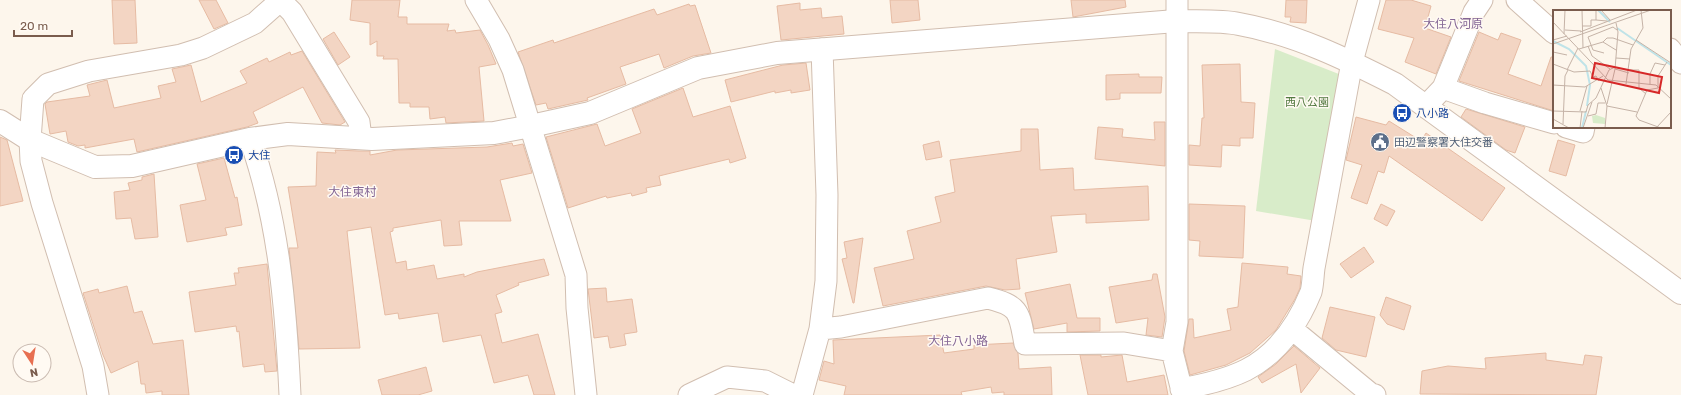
<svg xmlns="http://www.w3.org/2000/svg" width="1681" height="395" viewBox="0 0 1681 395" font-family="Rubik,'Noto Sans JP',sans-serif">
<rect width="100%" height="100%" fill="#fdf6ec"/>
<path fill="#d8ecc9" d="M1275 49 1349 78 1322 222 1256 211Z"/>
<path fill="#f3d5c3" stroke="#e6bba3" d="M112 0H135L137 43 114 44Z
M199 0H216L228 23 214 29Z
M352 0H400L398 17H407V24H449L447 31 455 30 456 33 480 30 488 45 496 64 479 67 484 121 446 123 445 117 430 119 429 107H410V103H399L398 59H383L384 56H377V41L370 45V23L350 20Z
M890 0H918L920 20 892 23Z
M1071 0H1125L1126 7 1073 17Z
M1286 0H1307L1306 23 1290 22 1291 17H1285Z
M1386 0H1411L1431 6 1425 28 1451 37 1436 74 1405 62 1414 38 1378 29Z
M800 3V10L821 8 822 18 842 16 844 34 781 40 777 6Z
M689 4 690 6 695 5 711 53 693 56 664 68 659 54 620 67 626 84 587 98 588 100 548 109 546 103 536 105 518 52 553 40 554 43 654 9 657 15Z
M334 32 350 57 338 65 323 39Z
M1479 32 1498 40 1501 33 1521 40 1508 74 1541 86 1551 57H1554V111L1459 81Z
M302 51 345 122 340 125 322 123 303 87 253 112 258 123 247 127 137 152 134 139 85 148V145L78 146 68 142 66 131 50 134 45 104 47 102 90 96 87 85 107 80 114 108 161 98 158 86 176 82 172 69 191 65 201 102 247 83 240 71 267 58 269 62 290 52 291 55Z
M806 63 810 90 791 93V90L775 93V91L731 102 725 80 783 65Z
M1240 64 1241 102 1255 103 1253 138H1240V146L1222 145 1221 167 1189 165V145L1200 146 1202 118H1204L1202 65Z
M1139 74V77H1162L1161 93H1120V99L1106 100V75Z
M683 88 693 117 730 106 746 158 730 163 729 159 659 176 661 185 646 188 647 192 632 196 631 193 607 198 606 196 568 208 546 137 597 124 605 146 641 133 632 109Z
M1466 109 1525 127 1515 153 1506 150 1461 117Z
M1356 117 1386 125 1389 121 1421 141 1426 133 1505 188 1482 221 1389 156 1384 173 1378 171 1367 204 1351 198 1362 165 1346 160Z
M1154 122H1165V166L1095 159 1098 127 1123 129 1122 137 1155 140Z
M1021 129H1038L1040 170 1073 168 1074 190 1148 186 1149 220 1086 223V214L1051 216 1057 252 1016 259 1020 289 1005 290 986 286 883 306 874 268 914 259 907 231 941 222 935 197 955 192 950 160 1021 151Z
M0 137 7 140 23 201 0 206Z
M1558 140 1575 145 1566 176 1549 171Z
M939 141 942 157 926 160 923 145Z
M512 143 513 146 523 144 532 173 500 180 511 221H459L462 245 444 246 441 220 393 228V231L390 232 396 263 406 261 407 270 434 265 437 279 464 274V277L477 272 544 259 549 275 518 283 519 285 496 295 502 312 495 314 502 343 538 334 555 395H534L528 375 494 383 481 335 443 342 438 313 399 319 398 313 385 315 371 227 347 231 360 348 299 349 289 248H298L288 187 316 186 317 152 336 153 335 150 359 151H370V155L397 150 487 147Z
M224 158 235 198 237 197 242 225 225 228 227 235 187 242 180 205 206 200 197 164Z
M154 174 158 237 135 239 131 218 116 219 114 192 130 190 128 183 142 180V177Z
M1189 204 1245 206 1243 258 1199 256 1200 241 1189 240Z
M1381 204 1395 211 1387 226 1374 219Z
M863 238 854 303H853L842 259 847 258 844 242Z
M1364 247 1374 262 1351 278 1340 264Z
M1242 263 1288 267 1287 274 1301 276 1300 288 1295 299 1276 330 1250 353 1226 365 1190 375 1184 351 1189 319H1193L1194 338 1231 330 1227 309 1238 307Z
M267 264 277 371 265 372 264 364 243 367 239 331 237 332 236 326 195 332 189 292 236 285 234 273H239L238 268Z
M1153 274H1157L1165 317 1162 337 1146 335 1148 318 1116 323 1109 287 1152 280Z
M1070 284 1077 318H1100V331L1067 332V323L1034 329 1025 293Z
M127 286 134 313 142 311 153 344 183 340 189 395H162V391L146 393 145 384H141L138 361 111 373 103 355 83 293 98 289 99 293Z
M606 288 607 302 632 299 637 332 624 334 626 345 610 348 608 336 594 338 588 289Z
M1386 297 1411 306 1404 330 1387 324 1380 315Z
M1330 307 1375 317 1366 357 1336 350 1322 338Z
M940 335 944 353 974 349V345L1013 343 1018 353 1019 369 1051 367 1052 395H1004V392L992 393 991 387 961 392 962 395H844L846 386 819 380 824 361 834 364 833 340Z
M1294 346 1320 368 1301 393 1296 364 1262 383 1258 377 1276 364Z
M1546 353V360L1583 365 1585 355 1602 357 1596 395 1420 394 1422 371 1448 366 1486 369 1485 358Z
M1080 355H1101V357L1122 355 1127 382 1164 375 1168 395H1088Z
M426 367 432 391 418 395H382L378 380Z"/>
<g fill="none" stroke-linecap="round" stroke-linejoin="round">
<defs>
<path id="minor" d="M476 0 499 39 513 70 576 275 577 308 586 395
M1177 0V322L1172 351 1183 395
M1517 0 1554 33
M281 1 292 12 359 122 361 138
M1670 49 1681 63
M1443 88 1485 103 1554 123
M1425 107 1443 88 1474 12 1482 0
M1566 127 1583 132 1584 127
M250 139C279 221 286 308 290 395
M820 329 841 327 988 298C1021 306 1019 313 1025 344L1124 343 1172 351
M1292 329 1371 394 1375 395
M1181 389C1203 385 1226 380 1246 370 1277 354 1298 324 1311 292 1313 285 1313 275 1314 268L1352 62 1369 0
M98 395 93 366 42 203 31 161 30 140 33 99 48 84 89 71 181 55 203 48 255 23 281 0
M689 395 727 377 765 381 793 395
M802 395 820 329 826 281 827 195 822 49"/>
<path id="tertiary" d="M0 121 30 140 95 167 132 166 250 139 288 134 372 139 494 133 531 126 590 113 698 68 777 53 1176 21C1196 22 1219 20 1239 24 1295 34 1346 59 1395 84L1681 293"/>
</defs>
<use href="#minor" stroke="#d1beb0" stroke-width="23"/>
<use href="#tertiary" stroke="#d1beb0" stroke-width="24"/>
<use href="#minor" stroke="#fff" stroke-width="21"/>
<use href="#tertiary" stroke="#fff" stroke-width="22"/>
</g>
<defs>
<symbol id="bus-disc" viewBox="-11 -11 22 22"><circle r="9.5" fill="#1a4fb4" stroke="#fffaf3"/><path d="M-5-6H5V4H4V6H2V4H-2V6H-4V4H-5ZM-3.5-4V0h7V-4ZM-3.5 1.2v1.5H-2V1.2ZM2 1.2v1.5H3.5V1.2Z" fill="#fff"/></symbol>
<symbol id="civic-disc" viewBox="-11 -11 22 22"><circle r="9.5" fill="#5c6f8a" stroke="#fffaf3"/><path d="M-.6-6.5H3V-4.5H.6V-3L4-1V1h2V6H-6V1h2V-1L-.6-3ZM-1.2 2.5V6h2.4V2.5Z" fill="#fff"/></symbol>
</defs>
<g fill-rule="evenodd">
<use href="#bus-disc" x="1391" y="102" width="22" height="22"/>
<use href="#civic-disc" x="1369" y="131" width="22" height="22"/>
<use href="#bus-disc" x="223" y="144" width="22" height="22"/>
</g>
<g text-anchor="middle" dominant-baseline="central" stroke-width="3" stroke-linejoin="round" paint-order="stroke">
<g font-size="11" fill="#537a41" stroke="#fffaf3">
<text x="1307" y="102">西八公園</text>
</g>
<g font-size="11" fill="#164399" stroke="#fffaf3" text-anchor="start">
<text x="1416" y="113">八小路</text>
<text x="248" y="155">大住</text>
</g>
<g font-size="11" fill="#4e5e75" stroke="#fffaf3" text-anchor="start">
<text x="1394" y="142">田辺警察署大住交番</text>
</g>
<g font-size="12" fill="#846695" stroke="#fffaf3">
<text x="1453" y="24">大住八河原</text>
<text x="352" y="192">大住東村</text>
<text x="958" y="341">大住八小路</text>
</g>
</g>
<g transform="translate(1553 10)">
<rect width="118" height="118" fill="#fdf6ec"/>
<path d="M43 105 52 108V114L40 113 39 106Z" fill="#d8ecc9"/>
<path fill="none" stroke="#bfe3e8" stroke-width="2" d="M45 0 57 12M64 18 118 55M0 31 16 39 33 56 37 75 34 96M29 118 33 101"/>
<path fill="none" stroke="#c5b3a7" stroke-width="1" d="M29 0 30 38M43 0V10L54 11M48 0 57 10M0 12 55 70 103 75 118 89M29 16H38V10H43M12 20 28 21M27 22 84 0M11 24 12 0M0 30 14 26M83 30 118 53M50 32 54 28H60L80 35M0 34 98 0M35 36 39 46 57 59M26 39 50 32 63 40M0 42 14 45M51 43 40 40 35 27 60 17 64 20M63 48 77 49M0 54 21 62 37 61 40 67 43 66 46 71M62 59 76 63M14 60 25 38M77 60H86V78L93 84M73 74 78 39 90 18 88 0M0 75 32 77 50 66M97 75V64L102 53 112 55M48 78 54 96 52 118M54 94 62 59 65 22 63 13M54 96 84 102M0 101 33 102 35 95 43 88 56 60 62 57M27 101 34 76M35 106 43 104 45 93H52M0 109 16 118M10 114 12 66 15 60M27 118 29 101M30 118 39 92M103 118 118 102M108 118 86 110 83 106 94 80 105 78V66L114 52"/>
<path fill="#d62828" fill-opacity="0.15" stroke="#d62828" stroke-width="2" d="M42 53 109 67 106 83 39 68Z"/>
<rect width="118" height="118" fill="none" stroke="#7a5c4d" stroke-width="2"/>
</g>
<g transform="translate(32 363) rotate(168)"><circle r="19" fill="#fffaf3" stroke="#cabbb1"/>
<path d="M0-3L7 15L0 10L-7 15Z" fill="#e76f51"/>
<text y="-6" font-size="11" font-weight="bold" text-anchor="middle" fill="#7a5c4d">N</text>
</g>
<path d="M14 30v6h58v-6" fill="none" stroke="#7a5c4d" stroke-width="2"/>
<text x="20" y="30" font-size="12" fill="#7a5c4d" stroke="#fffaf3" stroke-width="3" paint-order="stroke">20 m</text>
</svg>
